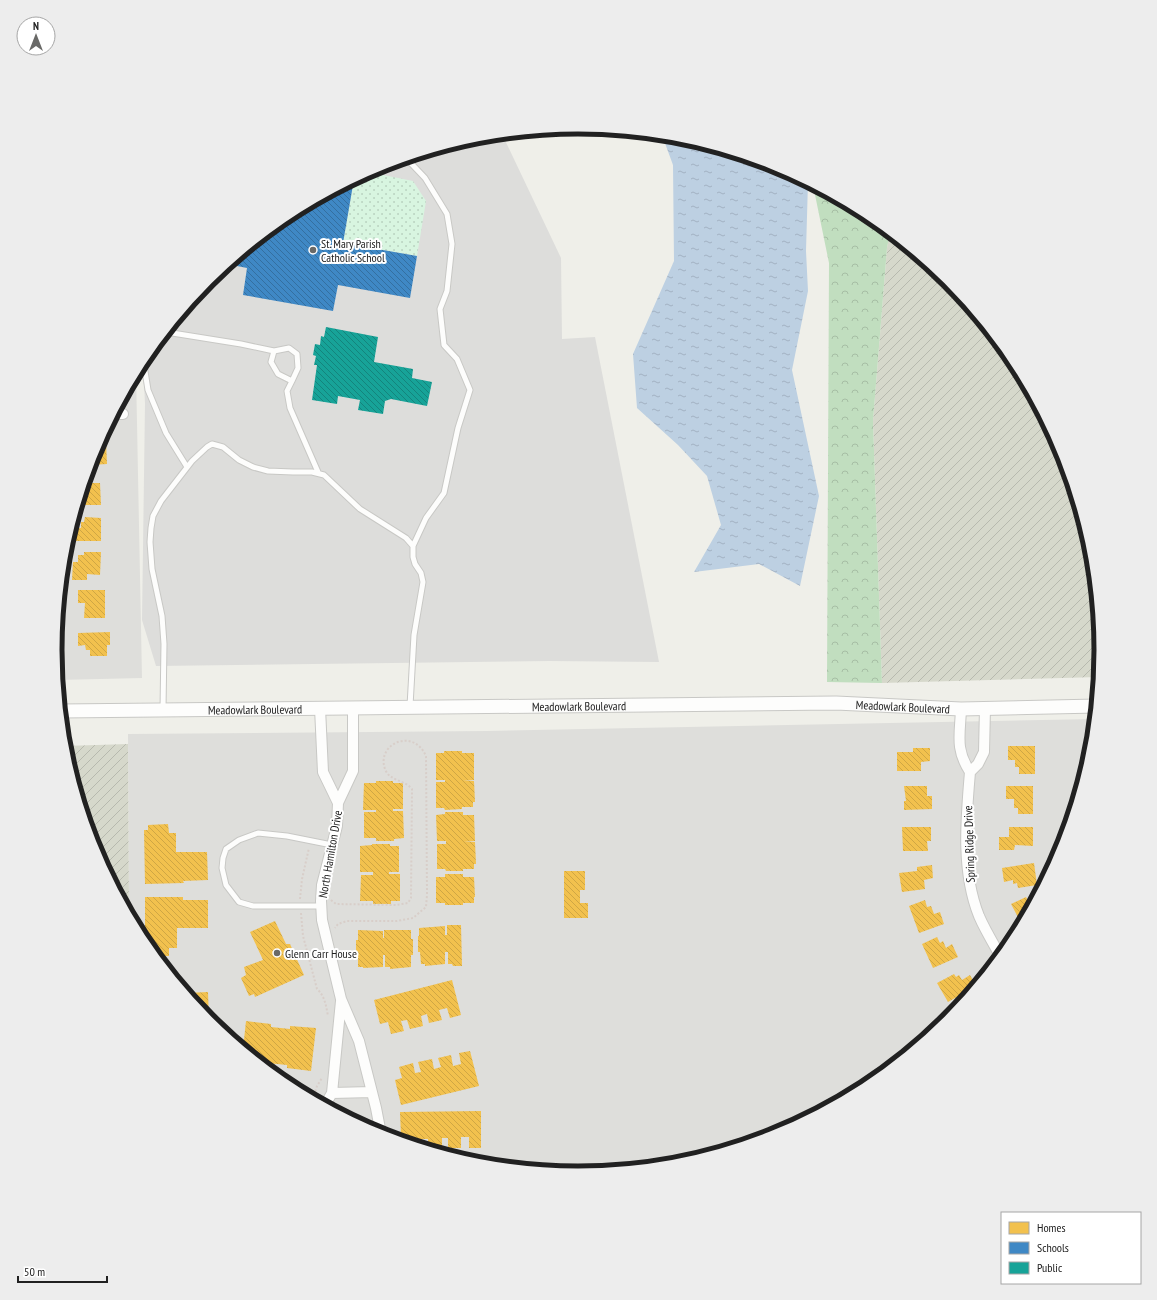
<svg xmlns="http://www.w3.org/2000/svg" width="1157" height="1300" viewBox="0 0 1157 1300" font-family="'PT Sans Narrow',sans-serif">
<defs>
<pattern id="construction-furrows" width="10" height="10" patternUnits="userSpaceOnUse"><rect width="10" height="10" fill="#d6d8cb"/><path d="M-1 1l2-2M0 10L10 0M9 11l2-2" fill="none" stroke="#b7b9ae"/></pattern>
<pattern id="forest-crowns" width="20" height="18" patternUnits="userSpaceOnUse"><rect width="20" height="18" fill="#c1debf"/><path d="M2 6a3 3 0 1 1 6 0M12 15a3 3 0 1 1 6 0" fill="none" stroke="#a6bea4"/></pattern>
<pattern id="park-dots" width="8" height="8" patternUnits="userSpaceOnUse"><rect width="8" height="8" fill="#d8f5e0"/><path d="M2 2h.1M6 6h.1" fill="none" stroke="#b9d2c0" stroke-width="1.8" stroke-linecap="round"/></pattern>
<pattern id="water-ripples" width="26" height="14" patternUnits="userSpaceOnUse"><rect width="26" height="14" fill="#bdd0e2"/><path d="M2 4q2-2 4 0t4 0M15 11q2-2 4 0t4 0" fill="none" stroke="#a2b2c2"/></pattern>
<pattern id="homes-back-hatch" width="6" height="6" patternUnits="userSpaceOnUse"><rect width="6" height="6" fill="#f2c14e"/><path d="M-1 5l2 2M0 0l6 6M5-1l2 2" fill="none" stroke="#cfa644"/></pattern>
<pattern id="schools-back-hatch" width="6" height="6" patternUnits="userSpaceOnUse"><rect width="6" height="6" fill="#3f88c5"/><path d="M-1 5l2 2M0 0l6 6M5-1l2 2" fill="none" stroke="#346fa0"/></pattern>
<pattern id="public-back-hatch" width="6" height="6" patternUnits="userSpaceOnUse"><rect width="6" height="6" fill="#17a398"/><path d="M-1 5l2 2M0 0l6 6M5-1l2 2" fill="none" stroke="#14847c"/></pattern>
</defs>
<rect width="100%" height="100%" fill="#efefe9"/>
<path fill="#dededb" d="M136 372 142 678 58 680 55 650 65 548 95 449Z
M1095 719 1092 752 1062 851 1014 941 949 1020 869 1085 779 1134 680 1163 578 1173 476 1163 378 1134 287 1085 208 1020 143 941 129 914 128 734 487 731Z"/>
<path fill="#dddddb" d="M502 134 561 258 562 339 595 337 659 662 549 661 156 666 142 620 145 404 143 359 208 280 288 215 378 166 477 137Z"/>
<path fill="url(#construction-furrows)" d="M890 232 949 280 1014 359 1062 450 1092 548 1102 650 1099 677 882 683 873 421 887 248Z
M128 744 129 914 95 850 65 752 64 746Z"/>
<path fill="url(#forest-crowns)" d="M813 185 870 215 890 232 887 248 873 421 882 683 827 682 829 263Z"/>
<path fill="url(#park-dots)" d="M368 172 413 181 426 201 417 256 343 243 354 179Z"/>
<path fill="url(#water-ripples)" d="M662 135 681 137 779 166 808 182 806 251 808 291 792 370 819 496 800 586 759 564 694 572 721 525 707 476 678 445 637 408 633 354 674 261 673 165Z"/>
<path fill="url(#homes-back-hatch)" d="M100 441H106L107 464 90 465 95 449Z
M87 476H92V483H100L101 505H82V498H80Z
M85 517 101 518V541H73V528H81V522H84Z
M84 552H101L100 575 87 574V580H72L73 562H78V555H84Z
M78 590H105V618H84L85 603H78Z
M110 632V645H107V656H90V650H86L85 645 78 646V633Z
M1008 746H1035V774H1019V767H1015V760H1008Z
M913 748H930V761L921 762V771H897V752H913Z
M444 751H462V753H474V780H463L474 781 475 802H473V807H462V809L445 810 444 808H436V782H445V780H436V753H444Z
M376 781H393V783H403V809H393V811H403L404 838 394 839V841H376V838H364V812H376V810H363L364 783H376Z
M904 786H927V796H932V809L904 810V801H906Z
M1006 786H1033V814H1018V808H1014V799H1006Z
M445 812H463V815H474L475 841 464 842H475L476 864H474V869H463V871H446L445 869H437V844H446V841H437L436 815 445 814Z
M168 824 169 833H176V852H207L208 880 183 881 184 883 145 884 144 830H148V825Z
M902 827H931V841H927L928 851H903Z
M1009 827H1033V846L1015 845 1014 850H999V837H1009Z
M372 844H390V846H399V872H389V874H400V901H391V904H373V901H360L361 875H373V872H360V846L372 845Z
M1034 863 1037 885 1018 888 1017 883 1013 884V880L1004 882 1002 868Z
M932 865 933 878 924 880 925 889 902 892 899 873 917 871V867Z
M564 871H585V890H580V903H588V918H564Z
M445 874H463V877H474L475 897H474V903H463V905H445V903H436V877H445Z
M145 897H183V900H208V928H177V948H169V956H156L145 943Z
M1026 897 1029 903 1036 900 1026 918 1020 921 1011 904Z
M925 900 927 907 931 906 934 914 940 912 944 924 919 933 909 906Z
M275 921 286 944H290L304 975 255 997 254 994 249 996 241 978 246 975 244 967 263 960 250 932Z
M447 925H461L462 966H453L452 964H448V952H445V964L425 966V964H421L420 952H418V936H419V928L445 926V935H447Z
M358 930 383 931V938H384V930H411V939H413V955H411V967L390 969V967H385V955H383V967L363 968V967H358V954H356V940H358Z
M937 937 940 943 943 941 946 948 952 944 958 957 933 968 922 944Z
M170 973H177V982Z
M954 974 956 977 959 975 962 980 970 975 976 986 948 1002 937 983Z
M452 980 461 1015 450 1018 447 1008 439 1010 442 1020 429 1023 427 1014 421 1016 423 1026 410 1029 407 1020 401 1021 404 1031 391 1034 388 1022 380 1024 374 1000Z
M208 992 209 1020 186 993Z
M941 1020 943 1025 937 1029 934 1024Z
M246 1021 271 1024V1027L290 1029V1026L316 1028 311 1071 287 1068V1065L267 1063 266 1067 243 1049Z
M470 1051 479 1086 401 1105 395 1080 402 1078 399 1067 413 1063 415 1073 421 1072 418 1062 432 1059 434 1069 441 1067 438 1058 451 1055 453 1066 461 1064 459 1053Z
M481 1111V1148H469V1137H461V1148H448V1138H442V1149H428V1139H422V1147L408 1143V1137H401L400 1112Z"/>
<path fill="url(#schools-back-hatch)" d="M354 179 343 243 417 256 410 298 338 285 333 311 243 295 247 268 227 264 288 215Z"/>
<path fill="url(#public-back-hatch)" d="M326 327 378 337 374 362 413 369 412 378 432 382 427 406 391 399 385 401 383 414 358 410 360 400 338 396 337 404 312 400 317 365H314L316 356 313 355 315 344 320 345 321 336 324 337Z"/>
<g fill="none" stroke-linecap="round" stroke-linejoin="round">
<defs>
<path id="service" d="M406 158 425 178 447 214 452 244 447 291 440 309 444 345 457 359 470 390 458 428 444 493 426 518 413 546
M166 332 241 344 274 351 271 362 278 374 292 381 287 391 290 408 318 472
M274 351 289 348 297 354 298 368 292 381
M143 359 148 390 166 433 187 467
M163 709 164 644 162 616 152 569 150 542 151 528 153 516 161 501 192 461 207 447 212 444 223 447 239 460 253 467 268 471 293 472H312L324 475 360 509 406 538 413 546V557L415 564 421 573 423 582 414 635 410 706
M321 906H253L239 902 226 885 222 868 223 858 226 849 239 840 258 833 287 836 332 845"/>
<path id="minor" d="M114 414H123
M320 708 323 772 338 803
M353 708V771L338 803 337 826 322 885 321 901 322 920 341 999 359 1041 376 1108 381 1134
M961 709C960 735 955 749 970 772L978 764 984 752 985 708
M970 772C966 819 961 871 979 916 985 930 993 943 1001 957
M332 1093 372 1092
M325 1105 332 1093 341 1001"/>
<g id="tertiary">
<path id="s1" d="M61 711 836 703 961 709 1097 706"/>
</g>
</defs>
<use href="#service" stroke="#c8c8c5" stroke-width="7"/>
<use href="#minor" stroke="#c8c8c5" stroke-width="12"/>
<use href="#tertiary" stroke="#c8c8c5" stroke-width="15"/>
<path stroke="#d8cec9" stroke-width="2" stroke-dasharray="2 2" stroke-linecap="butt" d="M300 899 302 879 309 848
M331 900 336 904 396 905 408 903 411 898 412 789C405 780 389 781 385 769 376 744 413 727 426 756L427 895 426 907 413 918 397 921H347L338 924 335 928
M301 913 303 936 317 989C325 996 326 1006 328 1016
M313 1099 317 1086 322 1078"/>
<use href="#service" stroke="#fdfdfc" stroke-width="5"/>
<use href="#minor" stroke="#fdfdfc" stroke-width="10"/>
<use href="#tertiary" stroke="#fdfdfc" stroke-width="13"/>
</g>
<g fill="#696967" stroke="#fff" stroke-width="1.5">
<circle cx="313" cy="250" r="4"/>
<circle cx="277" cy="953" r="4"/>
</g>
<g text-anchor="middle" dominant-baseline="central" stroke-width="4" stroke-linejoin="round" paint-order="stroke">
<g font-size="12" fill="#212121" stroke="#fff" text-anchor="start">
<text x="321" y="243">St. Mary Parish<tspan x="321" dy="14">Catholic School</tspan></text>
<text x="285" y="953">Glenn Carr House</text>
</g>
<g font-size="12" fill="#212121" stroke="#fff">
<text stroke="none"><textPath href="#s1" startOffset="518">Meadowlark Boulevard</textPath></text>
<text stroke="none"><textPath href="#s1" startOffset="842">Meadowlark Boulevard</textPath></text>
<text stroke="none"><textPath href="#s1" startOffset="194">Meadowlark Boulevard</textPath></text>
<text transform="translate(969 844) rotate(-92)">Spring Ridge Drive</text>
<text transform="translate(330 854) rotate(-80)">North Hamilton Drive</text>
</g>
</g>
<path d="M0 0H1157V1300H0ZM62 650a516 516 0 1 1 1032 0a516 516 0 1 1-1032 0Z" fill="#ededed" fill-rule="evenodd"/>
<path fill="none" stroke="#212121" stroke-width="5" d="M62 650a516 516 0 1 1 1032 0a516 516 0 1 1-1032 0Z"/>
<rect x="1001" y="1212" width="140" height="72" fill="#ffffff" stroke="#a6a6a6"/>
<rect x="1009" y="1222" width="20" height="12" fill="#f2c14e" stroke="#a6a6a6"/>
<text x="1037" y="1232" font-size="12" fill="#212121">Homes</text>
<rect x="1009" y="1242" width="20" height="12" fill="#3f88c5" stroke="#a6a6a6"/>
<text x="1037" y="1252" font-size="12" fill="#212121">Schools</text>
<rect x="1009" y="1262" width="20" height="12" fill="#17a398" stroke="#a6a6a6"/>
<text x="1037" y="1272" font-size="12" fill="#212121">Public</text>
<g transform="translate(36 36)"><circle r="19" fill="#ffffff" stroke="#a6a6a6"/>
<path d="M0-3L7 15L0 10L-7 15Z" fill="#696967"/>
<text y="-6" font-size="11" font-weight="bold" text-anchor="middle" fill="#212121">N</text>
</g>
<path d="M18 1276v6h89v-6" fill="none" stroke="#212121" stroke-width="2"/>
<text x="24" y="1276" font-size="12" fill="#212121" stroke="#ffffff" stroke-width="3" paint-order="stroke">50 m</text>
</svg>
